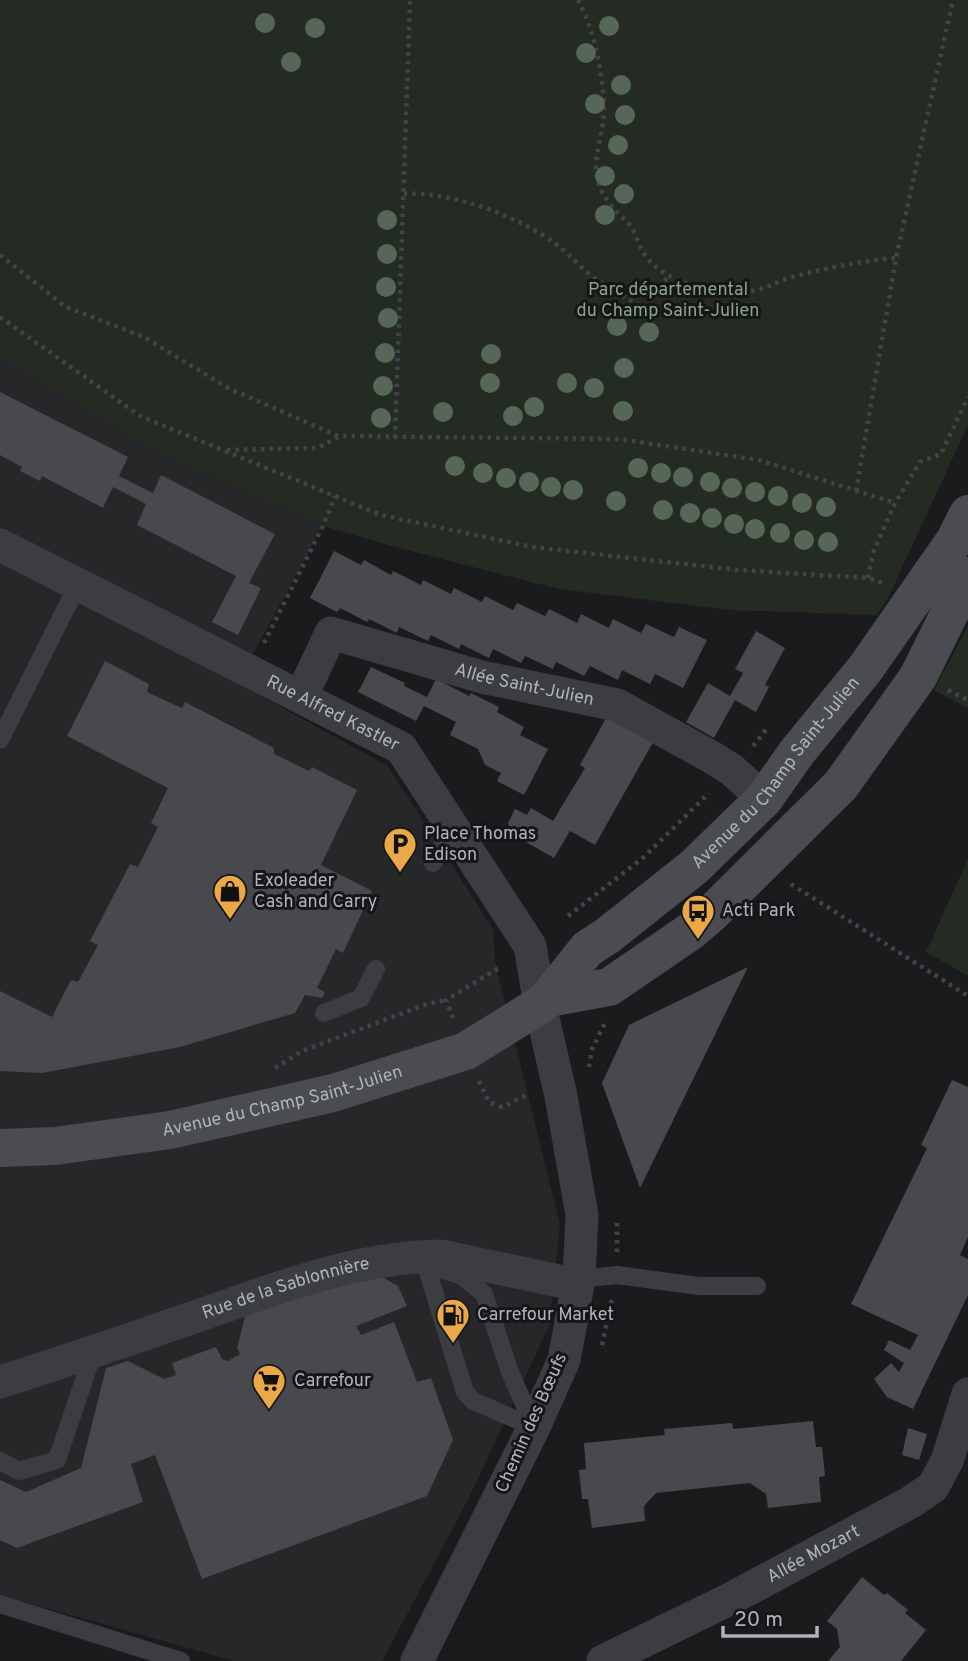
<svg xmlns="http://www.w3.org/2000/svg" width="968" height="1661" viewBox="0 0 968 1661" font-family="Overpass,sans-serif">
<rect width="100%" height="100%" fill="#1b1b1d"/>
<path fill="#27272a" d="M0 354 159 453 323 526 237 683 388 766 493 929 495 962 560 1225 549 1326 469 1498 382 1661H234L0 1595Z"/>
<path fill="#232b23" d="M0 0H968V425L889 596 877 615 729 610 559 589 403 549 323 526 159 453 6 359 0 354Z
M968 626V708L934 690Z
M968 859V976L926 952Z"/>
<path fill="#48494d" d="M0 392 128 457 119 476 153 493 161 475 275 534 249 583 261 588 238 635 212 622 236 576 137 525 146 504 113 487 103 508 42 476 40 481 20 471 22 467 0 455Z
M334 551 361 565 364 560 391 575 393 571 421 585 423 580 451 594 454 588 482 602 485 596 513 610 517 603 545 616 549 609 577 623 581 614 609 628 613 619 641 633 646 624 674 637 679 627 707 640 683 688 655 674 650 684 622 670 618 680 590 666 584 676 556 662 553 669 525 656 521 663 493 649 489 658 461 644 459 649 431 635 428 641 399 627 397 633 369 619 367 622 340 608 337 612 310 598Z
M756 631 785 648 765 685 769 687 756 712 735 700 714 738 686 722 708 683 730 696 743 673 735 669Z
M105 661 149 684 147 692 182 708 185 702 274 748V754L309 771 312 767 357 790 321 865 372 891 343 953 336 949 317 988 325 992 322 998 305 995 295 1013 180 1047 42 1073 0 1071V991L52 1017 71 980 78 982 98 945 90 941 130 864 138 867 158 827 151 823 168 788 67 736Z
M371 667 405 683 404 686 427 697 436 679 469 696 471 693 499 707 497 712 524 727 520 735 548 749 524 795 497 781 501 773 485 765 478 749 450 735 456 722 424 706 416 721 358 692Z
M610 711 656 737 595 845 570 831 554 858 517 837 514 839 508 823 515 809 527 815 531 808 553 821 585 768 580 765Z
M748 967 640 1188 602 1083 629 1025Z
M952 1080 968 1087V1237L960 1255 968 1259V1295L913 1409 887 1397 874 1379 891 1363 899 1372 904 1363 884 1350 889 1340 910 1350 918 1335 851 1304 927 1148 921 1145Z
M363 1266 398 1286 407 1306 356 1326 361 1335 394 1322 417 1382 431 1378 453 1440 427 1496 202 1579 155 1455 131 1464 143 1502 17 1548 0 1540V1480L26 1492 81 1468 106 1368 128 1361 164 1379 176 1375 172 1363 216 1347 222 1359 228 1361 240 1354 237 1348 246 1313Z
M813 1421 816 1447H822L825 1476 819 1477 821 1502 768 1508 766 1494 750 1483 656 1493 644 1506 645 1521 592 1528 588 1499H582L579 1470 586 1469 584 1443 665 1435 664 1429 732 1423 733 1429Z
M908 1428 927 1434 919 1460 902 1455Z
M862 1577 884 1595 887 1593 908 1610 905 1613 926 1630 901 1661H828L840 1647 837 1629 827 1621Z"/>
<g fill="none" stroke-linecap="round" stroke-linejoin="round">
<path stroke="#424449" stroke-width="4.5" stroke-dasharray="3.5 5" stroke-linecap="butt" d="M578 0C595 30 607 89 603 123 601 137 597 150 596 165 595 183 604 199 617 212 621 217 628 221 631 227 637 236 639 247 645 255 664 284 720 295 752 291 766 289 778 281 792 277 826 268 861 261 896 258
M404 194C451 191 518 216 556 244 571 255 582 270 597 280 612 290 628 299 644 308L669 275
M0 255 66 307 144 337 228 388 338 436 618 439 759 460 895 503
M0 317 140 416 381 515 532 547 738 570 868 578 884 583
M395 438 410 0
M227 450 318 448 338 437
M856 491 896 258 953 0
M868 578 874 550 895 503 920 462 941 454 968 397
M264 643 323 526 335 496
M948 690 968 700
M753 746 769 726
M791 884 968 996
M568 916 644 857 709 793
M453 1018 446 1000 502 966
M589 1067 592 1049 605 1023
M275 1068 302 1051 424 1005 446 1000
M479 1081 489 1102 502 1107 527 1095
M617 1252V1219
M602 1345 612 1299"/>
<path stroke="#3c3d42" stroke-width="18" d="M0 740 78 584
M433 863 452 826
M324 1013 361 998 376 969
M423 1256 465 1392 473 1401 534 1427
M444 1270 462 1276 484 1294 510 1372 534 1427
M579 1279 617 1275 699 1286H757
M0 1461 19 1471 57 1460 94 1350
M0 1604 181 1661"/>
<g stroke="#3c3d42" stroke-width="33">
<path id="s1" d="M0 545 401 748 530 946 540 1005 561 1096 582 1215 579 1279 564 1360 534 1427 417 1661"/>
<path id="s2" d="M301 697 331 633 482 677 617 705 713 758 732 770 764 799"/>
<path id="s3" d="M0 1382C75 1358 149 1333 223 1307 294 1282 364 1257 441 1256L564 1282 579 1279"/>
<path id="s4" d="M603 1661 732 1598 911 1502 933 1487 947 1461 968 1394"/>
</g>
<g stroke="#4a4c52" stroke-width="38">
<path d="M548 998 609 987 691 931 712 913 841 785 918 677 968 576"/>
<path id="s5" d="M0 1148 55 1146 170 1130 333 1093 466 1051 540 1005 548 998 587 949 607 936 694 867 764 799 797 752 865 669 955 540 968 514"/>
</g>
</g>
<g fill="#566757">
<circle cx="265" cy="23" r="10"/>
<circle cx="609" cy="26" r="10"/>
<circle cx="315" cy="28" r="10"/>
<circle cx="586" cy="53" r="10"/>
<circle cx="291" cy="62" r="10"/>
<circle cx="621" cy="85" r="10"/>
<circle cx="595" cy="104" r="10"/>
<circle cx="625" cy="115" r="10"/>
<circle cx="618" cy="145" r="10"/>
<circle cx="605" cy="176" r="10"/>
<circle cx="624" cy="194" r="10"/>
<circle cx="605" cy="215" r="10"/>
<circle cx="387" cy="220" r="10"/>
<circle cx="387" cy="254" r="10"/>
<circle cx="386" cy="287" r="10"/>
<circle cx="388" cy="318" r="10"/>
<circle cx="617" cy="326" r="10"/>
<circle cx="649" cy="332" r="10"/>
<circle cx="385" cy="353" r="10"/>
<circle cx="491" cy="354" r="10"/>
<circle cx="624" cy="368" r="10"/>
<circle cx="490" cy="383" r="10"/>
<circle cx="567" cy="383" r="10"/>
<circle cx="383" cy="386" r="10"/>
<circle cx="594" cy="388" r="10"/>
<circle cx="534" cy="407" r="10"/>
<circle cx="623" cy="411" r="10"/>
<circle cx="443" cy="412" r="10"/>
<circle cx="513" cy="416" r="10"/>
<circle cx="381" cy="418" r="10"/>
<circle cx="455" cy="466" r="10"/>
<circle cx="638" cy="468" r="10"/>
<circle cx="483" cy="473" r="10"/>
<circle cx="661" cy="473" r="10"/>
<circle cx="683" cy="477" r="10"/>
<circle cx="506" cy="478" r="10"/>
<circle cx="529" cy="482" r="10"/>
<circle cx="710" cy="482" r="10"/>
<circle cx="551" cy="487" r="10"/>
<circle cx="732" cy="488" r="10"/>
<circle cx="573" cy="490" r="10"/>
<circle cx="755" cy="492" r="10"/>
<circle cx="778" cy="496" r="10"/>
<circle cx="616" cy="501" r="10"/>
<circle cx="802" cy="503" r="10"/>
<circle cx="826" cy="507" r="10"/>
<circle cx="663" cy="510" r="10"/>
<circle cx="690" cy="513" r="10"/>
<circle cx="712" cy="518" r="10"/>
<circle cx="734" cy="524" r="10"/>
<circle cx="755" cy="529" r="10"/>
<circle cx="780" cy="533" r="10"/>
<circle cx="804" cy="540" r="10"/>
<circle cx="828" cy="542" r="10"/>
</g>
<defs>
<symbol id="parking-pin" viewBox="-11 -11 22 30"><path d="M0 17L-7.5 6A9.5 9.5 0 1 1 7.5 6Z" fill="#eaa946" stroke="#161618"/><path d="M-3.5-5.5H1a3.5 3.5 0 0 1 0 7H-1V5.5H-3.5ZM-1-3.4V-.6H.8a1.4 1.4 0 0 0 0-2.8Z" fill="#111"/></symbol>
<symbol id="shop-pin" viewBox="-11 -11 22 30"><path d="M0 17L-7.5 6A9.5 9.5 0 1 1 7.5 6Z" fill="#eaa946" stroke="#161618"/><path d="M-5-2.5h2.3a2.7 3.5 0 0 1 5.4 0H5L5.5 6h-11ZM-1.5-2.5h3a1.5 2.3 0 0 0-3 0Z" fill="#111"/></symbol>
<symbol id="bus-pin" viewBox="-11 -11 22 30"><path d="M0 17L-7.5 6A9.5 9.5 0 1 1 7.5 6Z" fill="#eaa946" stroke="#161618"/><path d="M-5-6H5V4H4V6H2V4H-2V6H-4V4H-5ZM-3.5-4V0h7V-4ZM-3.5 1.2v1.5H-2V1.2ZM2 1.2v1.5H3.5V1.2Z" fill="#111"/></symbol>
<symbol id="fuel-pin" viewBox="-11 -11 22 30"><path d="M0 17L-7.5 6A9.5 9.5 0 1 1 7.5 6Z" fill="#eaa946" stroke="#161618"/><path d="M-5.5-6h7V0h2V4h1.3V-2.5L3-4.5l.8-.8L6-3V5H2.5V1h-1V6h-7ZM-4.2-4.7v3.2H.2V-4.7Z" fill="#111"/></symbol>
<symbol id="supermarket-pin" viewBox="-11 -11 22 30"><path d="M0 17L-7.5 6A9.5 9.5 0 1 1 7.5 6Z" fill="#eaa946" stroke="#161618"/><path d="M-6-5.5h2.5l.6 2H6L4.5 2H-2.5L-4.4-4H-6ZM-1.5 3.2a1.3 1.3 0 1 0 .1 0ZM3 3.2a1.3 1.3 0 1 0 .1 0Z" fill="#111"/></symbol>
</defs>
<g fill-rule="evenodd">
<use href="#parking-pin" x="381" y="825" width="38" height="52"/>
<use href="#shop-pin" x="211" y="872" width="38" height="52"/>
<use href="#bus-pin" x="679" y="892" width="38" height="52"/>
<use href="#fuel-pin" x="434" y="1296" width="38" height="52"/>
<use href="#supermarket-pin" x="250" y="1362" width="38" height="52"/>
</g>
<g text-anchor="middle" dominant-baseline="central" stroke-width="6" stroke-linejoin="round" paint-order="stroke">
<g font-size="18" fill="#86a686" stroke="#161618">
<text x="668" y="290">Parc départemental<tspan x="668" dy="21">du Champ Saint-Julien</tspan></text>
</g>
<g font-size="18" fill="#aeb3bc" stroke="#161618">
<text stroke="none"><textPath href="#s2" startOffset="271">Allée Saint-Julien</textPath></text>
<text stroke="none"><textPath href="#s1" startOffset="373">Rue Alfred Kastler</textPath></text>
<text stroke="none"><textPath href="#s5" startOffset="898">Avenue du Champ Saint-Julien</textPath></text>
<text stroke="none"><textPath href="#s5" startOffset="287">Avenue du Champ Saint-Julien</textPath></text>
<text stroke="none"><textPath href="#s3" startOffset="301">Rue de la Sablonnière</textPath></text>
<text transform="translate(532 1423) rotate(-66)">Chemin des Bœufs</text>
<text stroke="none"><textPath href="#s4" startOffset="236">Allée Mozart</textPath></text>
</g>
<g font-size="18" fill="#aeb3bc" stroke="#161618" text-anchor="start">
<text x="424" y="834">Place Thomas<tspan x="424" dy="21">Edison</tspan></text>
<text x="254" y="881">Exoleader<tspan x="254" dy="21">Cash and Carry</tspan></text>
<text x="722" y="911">Acti Park</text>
<text x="477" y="1315">Carrefour Market</text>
<text x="294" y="1381">Carrefour</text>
</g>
</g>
<path d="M723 1626v10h94v-10" fill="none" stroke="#aeb3bc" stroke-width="3.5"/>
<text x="734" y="1626" font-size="21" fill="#aeb3bc" stroke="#161618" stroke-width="5" paint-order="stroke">20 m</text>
</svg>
